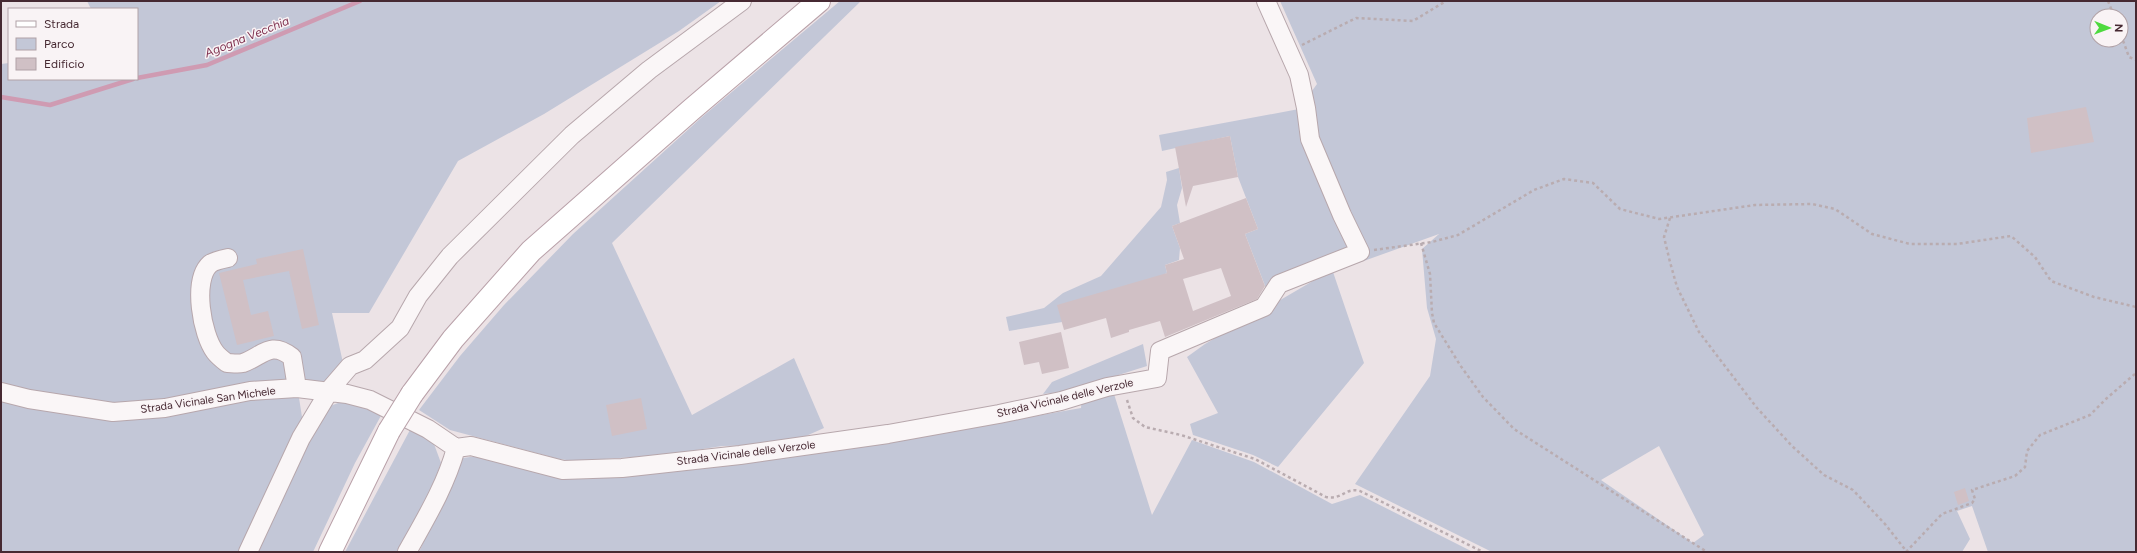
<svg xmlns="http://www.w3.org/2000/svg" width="2137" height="553" viewBox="0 0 2137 553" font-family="Figtree,sans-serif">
<rect width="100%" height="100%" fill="#ece3e6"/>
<path fill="#c3c7d7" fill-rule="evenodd" d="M87 1H721L679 31 544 114 458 161 369 313H332L345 372 331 388 297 385 302 417 338 403H356L383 412 355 463 313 552H1V64L9 63V79H137V9H91Z
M840 1H861L612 243 692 415 794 358 824 428 806 436 764 445 722 446 664 455 574 461 559 459 450 430 419 410 460 356 504 305 573 234 702 117Z
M1280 1H2136V552H1988L1972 506 1957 511 1970 539 1962 552H1492L1355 484 1430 376 1436 339 1427 308 1422 249 1439 234 1333 272 1364 363 1278 467 1253 455 1193 435 1190 424 1218 413 1187 357 1205 344 1318 278 1269 296 1245 234 1258 229 1238 177 1230 136 1162 151 1159 135 1299 109 1317 84ZM2097 16H2121V40H2097ZM1659 446 1704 535 1693 543 1601 480Z
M1179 168 1182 188 1177 205 1180 223 1172 226 1180 248 1179 260 1165 265 1167 273 1062 322 1009 331 1006 317 1044 308 1063 293 1101 276 1161 207 1167 180 1166 172Z
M1143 344 1147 366 1109 378 1152 515 1192 440 1254 462 1332 504 1360 495 1473 552H419L463 458 477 456 563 474 1007 421 1081 408 1082 395 1060 392 1043 394 1052 382Z
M411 428 434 444 441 463 426 503 401 552H345Z"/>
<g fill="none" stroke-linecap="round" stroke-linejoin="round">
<path stroke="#cf9bb2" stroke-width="4.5" d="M137 78 207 65 360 1
M1 97 50 105 133 79"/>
</g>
<path fill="#d0c0c5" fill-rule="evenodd" d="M2086 107 2094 142 2031 153 2027 118Z
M1230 136 1238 177 1193 186 1186 207 1175 147Z
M1246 198 1258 229 1245 234 1265 286 1257 299 1165 337 1160 321 1129 330V332L1111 338 1106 318 1064 330 1057 305 1167 273 1165 265 1184 259 1172 226ZM1221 268 1231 296 1193 311 1183 279Z
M303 249 319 325 302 329 289 271 243 280 251 315 268 311 274 336 237 345 219 273 257 264 256 259Z
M1061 332 1069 368 1042 374 1039 362 1024 365 1019 342Z
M641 398 647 429 612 436 606 405Z
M1965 488 1969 501 1958 505 1954 492Z"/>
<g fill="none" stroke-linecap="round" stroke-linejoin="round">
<defs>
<path id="street" d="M228 258C223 259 214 261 210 264 192 280 202 335 215 352 218 356 223 360 227 363 231 363 238 364 243 363 263 356 270 340 292 357L297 388
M1 392 29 399 113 412 165 408 250 391 297 388 347 394 370 400 428 429 456 448C446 485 426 518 407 552
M456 448 471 446 563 470 622 468 740 455 888 434 999 414 1061 401 1107 387 1157 378 1160 351 1264 307 1279 284 1360 252 1342 215 1310 139 1306 108 1299 75 1266 1
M248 552 301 438 331 388 350 366 365 360 400 328 418 296 450 256 572 135 649 70 742 1"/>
<path id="primary" d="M412 394 453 339 531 251 691 110 819 1
M330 552 389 431"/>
</defs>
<use href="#street" stroke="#b7a7ac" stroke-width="20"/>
<use href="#primary" stroke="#b9a1a9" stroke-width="24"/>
<path stroke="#b9acb0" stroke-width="2.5" stroke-dasharray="3 3" stroke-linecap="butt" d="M2108 1 2114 16
M2121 35 2129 57 2136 60
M1302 45 1356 18 1413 21 1446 1
M1670 218 1664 237 1670 262 1677 287 1699 332 1757 408 1792 446 1824 475 1853 490 1885 524 1907 552
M1421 243 1430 274 1432 313 1434 323 1460 365 1483 397 1514 429 1707 552
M1374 250 1432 242 1458 235 1534 190 1564 179 1593 183 1620 209 1659 219 1755 205 1812 204 1835 209 1872 234 1910 244H1957L2011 236 2035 257 2051 281 2094 297 2136 307
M1127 400 1133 418 1145 427 1181 435 1255 459 1326 497C1343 500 1345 487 1360 491L1483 552
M1906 552 1942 514 1972 503 1975 499 1972 490 2015 476 2025 467 2027 451 2040 435 2090 415 2107 398 2136 373"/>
<use href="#street" stroke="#faf6f7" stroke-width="18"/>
<use href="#primary" stroke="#fff" stroke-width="22"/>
<defs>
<path id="primary-bridge" d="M389 431 412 394"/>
</defs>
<use href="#primary-bridge" stroke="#b9a1a9" stroke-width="24" stroke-linecap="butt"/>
<use href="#primary-bridge" stroke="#fff" stroke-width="22"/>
</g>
<g text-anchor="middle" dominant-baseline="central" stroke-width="3" stroke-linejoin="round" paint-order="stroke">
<g font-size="11" fill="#462932" stroke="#f9f3f5">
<text transform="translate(1065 398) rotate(-13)">Strada Vicinale delle Verzole</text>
<text transform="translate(208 400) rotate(-8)">Strada Vicinale San Michele</text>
<text transform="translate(746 453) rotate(-7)">Strada Vicinale delle Verzole</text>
</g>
<g font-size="12" font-style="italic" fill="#7e2f4e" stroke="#f9f3f5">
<text transform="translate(247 37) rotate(-22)">Agogna Vecchia</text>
</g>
</g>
<rect width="2137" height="553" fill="none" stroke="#462932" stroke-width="4"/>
<rect x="8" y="8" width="130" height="72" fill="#f9f3f5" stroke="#b1a2a7"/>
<rect x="16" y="21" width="20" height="6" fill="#ffffff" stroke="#b1a2a7"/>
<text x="44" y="28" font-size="12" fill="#462932">Strada</text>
<rect x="16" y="38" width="20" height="12" fill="#c3c7d7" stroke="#b1a2a7"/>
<text x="44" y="48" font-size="12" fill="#462932">Parco</text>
<rect x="16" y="58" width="20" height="12" fill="#d0c0c5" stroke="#b1a2a7"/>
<text x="44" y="68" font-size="12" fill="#462932">Edificio</text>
<g transform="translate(2109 28) rotate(91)"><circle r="19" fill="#f9f3f5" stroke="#b1a2a7"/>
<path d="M0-3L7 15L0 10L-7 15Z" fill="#4eda3f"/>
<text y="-6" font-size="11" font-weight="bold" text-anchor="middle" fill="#462932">N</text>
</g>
</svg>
